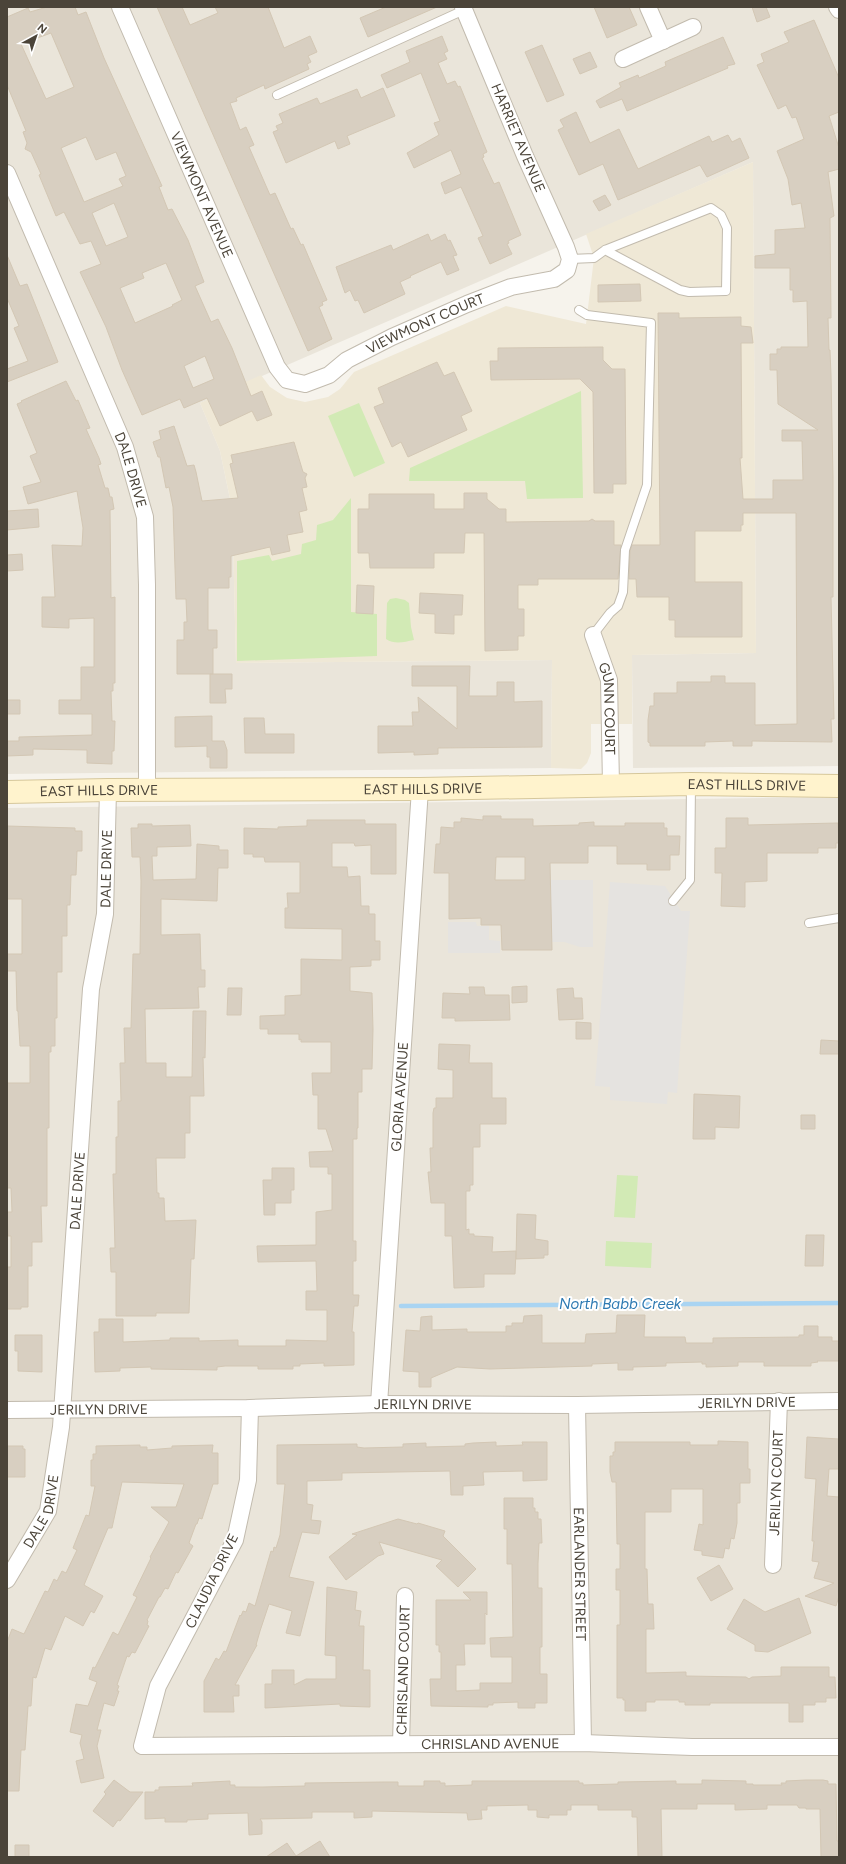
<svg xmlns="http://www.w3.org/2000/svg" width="846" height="1864" viewBox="0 0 846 1864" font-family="Figtree,sans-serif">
<rect width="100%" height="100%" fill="#f6f3ec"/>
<path fill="#eae5da" d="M7 7H839V766L633 768 632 655 756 653 753 162 200 403 220 451 230 499 233 540 236 663 552 660 551 768 7 774Z
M839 797V1857H7V808Z"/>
<path fill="#efe8d6" d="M753 162 756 653 632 655V724H591V753L587 763 581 769 551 768 552 660 236 663 233 540 230 499 220 451 200 403 261 375 270 387 287 398 305 402 328 397 340 389 354 372 506 306 586 324 594 258 586 234Z"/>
<path fill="#d2eab5" d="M581 391 583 498 527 499 525 481H409L410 468Z
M359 403 385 463 354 477 328 416Z
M351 498V612L377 614V656L237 661V561L269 555 272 561 301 554 302 544 316 540 317 525 333 520Z
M396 598 405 600 409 603 411 627 414 640C404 642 395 645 386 639L387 603 390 599Z
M617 1175 638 1176 635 1218 614 1217Z
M606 1241 652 1243 651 1268 605 1266Z"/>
<path fill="#e5e3e0" d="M551 880H593V947H580L564 942H551Z
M610 882 665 886 681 911H690L677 1093 668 1092 667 1104 610 1100V1087L595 1086Z
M448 922H476L477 926H489V940L500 941V953H448Z"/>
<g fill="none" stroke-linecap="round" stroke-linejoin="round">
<path stroke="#a9d4f2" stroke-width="4.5" d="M401 1306 839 1303"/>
</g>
<path fill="#d8cfc1" stroke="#d3c7b4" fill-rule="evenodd" d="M47 7H75L78 15 86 12 104 58 162 186 159 187 168 210 172 209 188 240 204 282 195 286 211 322 218 319 232 348 251 396 262 391 272 415 257 421 252 411 220 426 207 398 184 408 180 399 142 415 122 370 106 327 80 272 101 264 91 241 80 244 64 212 56 216 39 175 41 174 31 152 25 149 27 143 23 132 26 131 7 85V17L28 8 30 12ZM51 33 74 87 46 99 21 44ZM86 137 96 160 116 152 126 176 119 179 123 186 84 202 61 148ZM114 203 128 237 106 246 92 213ZM166 263 182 300 172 305 173 306 135 323 120 288 144 278 142 273ZM205 356 214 379 193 388 184 366Z
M157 7H182L190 25 218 13 215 7H268L284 48 310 36 317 52 308 56 311 62 307 64 309 69 265 89 264 85 236 98 237 101 230 103 240 130 246 127 254 145 249 147 270 195 275 193 291 229 293 228 301 245 303 244 327 300 322 302 323 305 319 307 332 339 308 351Z
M386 7H437L368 37 360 18Z
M594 7H629L637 25 607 38Z
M752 7H766L770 17 757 22Z
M814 20 839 78V112L829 116 839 148V169L828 172 834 216 830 218 831 318H828L829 350H830L831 375 833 478V597H831L834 719H831L832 742 752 741V746H733V741L705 742V746H650V743L648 742V720L650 706H654V693H677V682H711V676H725V683H755V725L797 724 796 513H743V525H741V531H695V582H742V637H675V620H669V597H637L636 579H629L630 551 632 545H660L658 313H679V318L741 317V326L751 327 753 343H741L742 458H740L743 499H773V480H803L802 441H782V430H818L778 404 777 370H770V354H777V349H781V347H808L807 301 793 302V290H790V268H755V256L775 254V230L805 228 801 203 792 205 788 179 777 151 804 139 796 117 792 118 786 105 778 109 757 65 764 62 761 54 789 42 784 32Z
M442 36 448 51 444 53 447 59 438 63 447 84 455 81 458 87 460 86 487 152 483 154 484 157 482 158 494 184 499 182 521 235 508 241 509 243 507 244 512 254 490 264 478 238 483 236 461 187 445 194 441 183 461 174 451 150 414 168 407 153 439 135 434 123 440 121 421 73 387 88 381 75 410 62 406 51Z
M723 37 735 64 727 66 728 68 627 111 622 99 600 108 596 101 621 87 619 83 638 75 639 78 666 66 665 62Z
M542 45 564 95 547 102 525 52Z
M590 52 597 67 580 74 573 59Z
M383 88 395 116 347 136 350 144 338 149 335 141 286 163 273 132 278 130 276 126 283 123 279 114 317 98 320 104 357 89 361 98Z
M576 112 590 143 619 129 638 169 709 136 712 142 728 135 732 142 740 138 749 158 707 177 700 165 618 200 603 164 579 175 558 130 564 127 560 120Z
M605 195 611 205 599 211 593 201Z
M428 234 431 241 445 234 448 241 450 240 457 255 453 256 459 270 447 275 441 262 410 276 411 277 400 282 405 294 364 313 358 300 355 301 350 290 345 293 336 267 391 245 393 250Z
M7 255 20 286 27 284 58 362 7 382V369L28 361 14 328 19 326 7 298Z
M640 284 641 301 598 302V285Z
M603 347V360L612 369H625L626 484H613V493H594L593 392 580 379 491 380 490 361H498V348Z
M437 362 444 376 454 372 472 411 461 416 467 430 408 457 401 442 392 447 374 407 384 403 378 388Z
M66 381 76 401 78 400 90 428 86 429 99 458 101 464 98 465 105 488H108L110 497H112L114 509 110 510 111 598 115 597V683H113V691H111L112 721H115L114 751H112V764L87 763V750L33 749V755L7 756V741H19V737L92 735V714H59V700H81V667H94V618L69 619V628L42 627V597H55L52 545 82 546 83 528 77 491 28 504 23 487 41 482 30 456 37 453 17 404 22 402 21 401Z
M174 426 187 466 194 465 196 472 202 501 238 498 230 464 233 463 231 455 294 442 303 472 307 474 305 478 307 487 302 488 307 510 299 512 303 532 287 535 290 551 272 555 270 547 231 556V577H229V588H208V630H217V648H213V674H177V640H184V622H187L186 599H176L173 507 169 487 166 488 160 457H158L153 442 161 439 159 431Z
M464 493H487V499L499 509H506V522L589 521 592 519 595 521H614V545H621L618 579H538V585H518V609H524V636H518V650L485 651 484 533H465L464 553H434V568H370L369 553H358V509H369V494H434V509H464Z
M38 509 39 527 7 530V511Z
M22 554 23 570 7 571V555Z
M357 585 374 586 373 614 356 613Z
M420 593 463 595 462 615H454V634L435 633V614L419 613Z
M412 666H470L469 696H497V682H514V702L542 701V747L438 748V754L414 755V752L378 753V726H413L412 712H419L418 697 457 729V686H412Z
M210 674H232V689H225L226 703H210Z
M7 700H20V714H7Z
M212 716V741H224L227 750V768H210V757H207V746L175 747V717Z
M244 718H264L265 734H294V753H245Z
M483 816H501V819H533V826L579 825V823L594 822V826H625V823H664V828H667V836H680L679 855H670V870H647V864H617V846H588V863H550L552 950H502L501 925H481V918L449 919V873H434L436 844H440L441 827 454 828V822H461V818L483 820ZM496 857H525V880H495Z
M726 818H748V825L838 823 839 843H836V848H818V853H767V881L745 882V907L721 906 722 873H715V848H726Z
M307 820H365V824H396V874H371V845L355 846 354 843H332V867H347L348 877 360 876 361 906H369V914H375V941H380V960H371V966L350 967V991L372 993 373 1029 372 1069H362V1092H358V1128H357V1139H353V1241H356V1261H353V1295H359L358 1306H354L352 1332H354V1365L324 1366V1363L300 1364V1366H293V1369H258V1366H225L217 1367V1370L151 1369V1367L120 1368V1371L95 1372 94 1332H99V1319H123V1342L170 1340V1338H199V1341L238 1340V1346H286V1340L327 1341V1310H306V1291H317L316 1261 258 1262 257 1246 316 1245V1212L332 1210V1174H328V1167H310L309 1152 333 1151 326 1129H318V1095H313L312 1073H331V1042H301V1039L299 1040V1034H268V1029H260V1016L285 1015V996L301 995V959L342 960V929L285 928V908H288L287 893H300V862H265L264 857H253V854H244V828L278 829V827L307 826Z
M138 824H152V826L190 825 191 846 157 847V856H152L153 880 196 879 197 844 219 846V850H228V868H218L217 901 161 899V935L200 934 201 970H205V987H198L199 1008 145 1009 146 1063H166V1077H192L193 1011H206L205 1058 203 1057 204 1096H190V1133H185V1158H156L157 1193H159V1198H164L165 1221 196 1220 194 1259H191L189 1313H156V1316H116V1272H111L110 1248H115L113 1174H116V1137H118V1101H121L120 1063H125L124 1028H131L133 954H140L141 881 140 857H132L131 828H138Z
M7 826 75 828V831H82V851H77L76 875H71L70 905H67V936H62V972H57V1018H55V1046H51V1052H49V1128H47V1206H41L42 1242H32V1266H28V1307H21V1309H7V1267H11V1236H8L7 1212H12L11 1188H7V1083H30V1046H20L18 1011H17L16 971H7V954H22V899H7Z
M527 986V1002L512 1003V987Z
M469 987H484L485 995H509L510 1020 455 1021V1018H442L443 993 470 994Z
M228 988H242L241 1015H227Z
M573 988 574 998H582L583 1019 559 1020 557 989Z
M576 1022 591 1023V1039H576Z
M821 1040 839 1041V1054H820Z
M439 1044 470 1045 469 1063H492V1098H506V1124H480V1147H473V1185H470V1191H466V1230L469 1229V1234H474V1236L493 1237 492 1252 516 1251 515 1274H484V1287L454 1288 452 1236H445V1203H431L428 1172H431L430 1148H433V1113L434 1108H436V1098H453V1070L438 1069Z
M694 1094 740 1096 739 1128 715 1127V1139H693Z
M801 1115H815V1129H801Z
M272 1168H294V1190H291V1203H275V1215H264L263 1180H272Z
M517 1214 536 1215 535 1239 548 1241V1255H544V1258L516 1259Z
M806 1235H824L823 1266H805Z
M542 1315V1343H585L586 1334 616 1333 617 1315H645L644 1337H685L686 1343H713V1338L799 1337V1335H804V1326H818V1337H832V1341H839V1361H817L818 1362 811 1363V1366H764V1362H738V1366L706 1367V1364H702V1362L666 1363V1366L633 1367V1370H618V1363L592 1364V1366L490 1369 457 1367 431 1378V1387H419V1372L403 1371 406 1330 420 1331 421 1317 432 1316V1330L467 1329V1332H506V1326H512V1323H523L524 1316Z
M15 1335H42V1372L18 1371V1351H15Z
M807 1437 839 1439V1469H829L827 1496 839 1497V1596L836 1606 805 1596 834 1583 814 1578 819 1562 812 1561 814 1541H812L816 1479 805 1478Z
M718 1441 748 1442V1469H750V1483H740V1503H737V1523L734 1539 731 1538 729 1549 725 1548 723 1558 702 1555V1551L694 1550 699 1524 703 1525V1489H671V1512H645V1569H647L648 1604H653L654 1629H646V1673L686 1672V1676L746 1677 749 1679 752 1677 781 1676V1667H829V1677H835L836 1698H826V1702H815V1705H803V1722H789V1703H710V1705H685V1702H679V1700H655V1702H646V1711H625V1700H623V1698H617V1625H620V1590H616V1569H620V1544H617L616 1482H612L610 1472V1456H613V1452H615V1442H690V1445H718Z
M496 1442V1446L523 1445 522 1442H547V1480L523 1481V1471L483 1472 484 1485 463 1486V1495H451L450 1471 342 1473V1480L307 1481V1504L313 1505 311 1520 321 1521 319 1534 302 1532 289 1577 314 1582 300 1636 286 1633 292 1611 269 1604 260 1631 256 1645H257L235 1685H239V1696H233L234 1712H204V1681L216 1658 219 1660 224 1651 226 1652 240 1615 241 1616 243 1611 246 1612 249 1603 255 1606 271 1551 273 1552 274 1547 276 1548 280 1535 285 1484H277V1445L357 1444V1447L364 1448 403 1447V1444L426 1443V1447L465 1446V1444L473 1443Z
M140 1445V1447H147V1450L172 1448V1446L213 1445 212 1453H218V1484H213L202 1519 199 1518 197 1524H196L189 1543 193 1546 178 1573 176 1572 168 1589 165 1588 160 1597H159L147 1620 148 1621 147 1625 149 1626 135 1653 132 1652 129 1657 127 1656 117 1685 119 1686 117 1691H119L114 1706 104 1703 97 1730H101L97 1746 104 1778 81 1783 76 1761 84 1759 80 1743 82 1735 70 1732 76 1704 88 1706 97 1682 89 1679 93 1667 95 1668 113 1632 118 1635 137 1597 133 1595 151 1558 150 1557 169 1522 151 1507H176L184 1484 122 1482 112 1528H108L84 1585 103 1596 94 1613 91 1611 83 1626 65 1616 51 1650 45 1648 36 1678 33 1677 31 1706H28L25 1750H21L19 1791H7V1642L12 1629 24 1634 45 1591 48 1592 54 1579 57 1581 62 1571 66 1573 77 1550 73 1548 86 1515 89 1516 95 1486H91V1460H93V1454H96V1446Z
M7 1446H23V1449H25V1477H7Z
M504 1498H533V1508H535V1512H538V1519H541L542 1543H539L538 1563V1588H542V1647H540V1674H547V1703H535V1708H518V1702L493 1703V1705H488V1707L431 1706 430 1679H441V1652H439V1645H436V1600H471L463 1592H487V1615L485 1613V1644H464L465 1665H456V1691L480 1690V1683H512V1657H491L490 1638 513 1637 512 1564H507V1529H504Z
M398 1519 417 1524 418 1523 445 1531 443 1536 476 1569 458 1587 436 1566 442 1560 379 1542 384 1554 378 1556 346 1580 329 1557 357 1535 352 1534Z
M719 1565 733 1589 711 1601 697 1578Z
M327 1587 357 1592 355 1610 361 1611 359 1626H364L363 1670H370V1707L340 1706V1704L265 1708V1684H272V1670H294V1685L306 1679H336V1656L325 1655Z
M799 1598 811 1633 768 1652 755 1651V1645L727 1629 744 1599 765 1612Z
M114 1780 130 1792H143L120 1821 118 1820 113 1827 93 1811 106 1794 104 1792Z
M702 1780 746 1781V1784H753V1785H782L781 1783H786V1781L806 1780H823L828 1781V1784H836L837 1841H839V1857H821L820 1809H806V1808H799L797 1805H767V1809L735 1810V1804H697V1809H661L662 1857H638L637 1817H632V1810H598V1805H571V1810H567V1815H549V1818L537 1817V1810H528V1805L487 1806V1810H481L482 1819 468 1820 467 1813 372 1811V1817L354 1818V1812H312V1818L260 1819 262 1822V1834L249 1835 248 1813 208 1814V1819L187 1820V1822H165V1818L145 1819V1792H155V1790H159V1787L193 1786 192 1783 230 1781V1785H235V1787H263L305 1786V1783L384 1782H398V1786H424V1781H440V1783H445V1786L472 1785V1781H579V1783H583V1785L618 1784V1782L676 1781V1784H702Z
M320 1841 330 1857H266L287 1843 296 1856Z
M15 1845H29V1857H15Z"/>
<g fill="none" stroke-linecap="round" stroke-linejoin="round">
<defs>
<path id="lane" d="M277 95 464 10
M570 259 594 258 605 250 711 208 721 215 727 228 726 291 689 292 680 290 605 250
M579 310 587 315 651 323 647 485 625 550 623 592 618 606 610 613 593 635
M673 901 690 880 691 784
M809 923 839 918"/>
<g id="street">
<path id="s1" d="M120 7 277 367 287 380 305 384 329 375 347 360 392 337 467 304 511 287 554 279 567 270 570 259 566 247 525 156 463 7"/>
<path d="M648 7 663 41"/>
<path d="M837 7 839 10"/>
<path d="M623 59 693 27"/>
<path id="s2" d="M7 173 125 447 145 517 147 585V790"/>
<path id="s3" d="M593 635 609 680 611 785"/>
<path id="s4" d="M379 1404 420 789"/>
<path id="s5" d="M577 1405 583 1743"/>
<path id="s6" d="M250 1408 248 1480 235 1540 158 1686 142 1746 583 1743 692 1747H839"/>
<path id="s7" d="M7 1410 250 1408 379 1404 577 1405 839 1401"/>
<path id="s8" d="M773 1565 779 1401"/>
<path id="s9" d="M7 1580 48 1511 61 1427 91 989 105 914 108 790"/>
<path id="s10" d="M401 1744 405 1596"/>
</g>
<g id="secondary">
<path id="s11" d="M7 792 108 790 420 789 691 784 839 786"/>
</g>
</defs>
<use href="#lane" stroke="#c2bbae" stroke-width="10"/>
<use href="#street" stroke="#c2bbae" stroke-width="18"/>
<use href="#secondary" stroke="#d6c79b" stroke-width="24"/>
<use href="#lane" stroke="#fff" stroke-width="8"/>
<use href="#street" stroke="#fff" stroke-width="16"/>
<use href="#secondary" stroke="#fff3cd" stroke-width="22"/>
</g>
<g text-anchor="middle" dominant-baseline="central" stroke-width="4" stroke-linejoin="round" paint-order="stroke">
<g font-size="14" fill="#4b4439" stroke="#fff">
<text transform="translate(518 138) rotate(67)">HARRIET AVENUE</text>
<text stroke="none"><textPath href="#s1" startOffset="205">VIEWMONT AVENUE</textPath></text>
<text stroke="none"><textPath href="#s1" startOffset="563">VIEWMONT COURT</textPath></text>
<text stroke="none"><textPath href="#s2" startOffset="322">DALE DRIVE</textPath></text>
<text stroke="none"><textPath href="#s3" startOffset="76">GUNN COURT</textPath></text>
<text stroke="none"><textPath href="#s11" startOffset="740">EAST HILLS DRIVE</textPath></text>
<text stroke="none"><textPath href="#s11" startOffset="416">EAST HILLS DRIVE</textPath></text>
<text stroke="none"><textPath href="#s11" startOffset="92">EAST HILLS DRIVE</textPath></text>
<text stroke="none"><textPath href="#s9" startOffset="726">DALE DRIVE</textPath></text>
<text stroke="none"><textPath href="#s4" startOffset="308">GLORIA AVENUE</textPath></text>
<text stroke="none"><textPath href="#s9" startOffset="402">DALE DRIVE</textPath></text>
<text stroke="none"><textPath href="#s7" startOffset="740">JERILYN DRIVE</textPath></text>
<text stroke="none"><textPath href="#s7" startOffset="416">JERILYN DRIVE</textPath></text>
<text stroke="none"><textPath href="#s7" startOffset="92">JERILYN DRIVE</textPath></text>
<text stroke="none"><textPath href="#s8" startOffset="82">JERILYN COURT</textPath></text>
<text stroke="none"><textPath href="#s9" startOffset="78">DALE DRIVE</textPath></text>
<text stroke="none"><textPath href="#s5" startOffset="169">EARLANDER STREET</textPath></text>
<text transform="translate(212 1581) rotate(-64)">CLAUDIA DRIVE</text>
<text stroke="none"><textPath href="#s10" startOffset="74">CHRISLAND COURT</textPath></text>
<text stroke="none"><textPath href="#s6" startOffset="709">CHRISLAND AVENUE</textPath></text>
</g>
<g font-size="15" font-style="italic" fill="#2e7ab2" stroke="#fff">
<text x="620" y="1304">North Babb Creek</text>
</g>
</g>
<rect width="846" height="1864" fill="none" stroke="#4b4439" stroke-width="16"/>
<g transform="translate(36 36) rotate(40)" stroke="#ffffff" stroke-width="3" paint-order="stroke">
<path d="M0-3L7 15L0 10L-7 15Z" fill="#4b4439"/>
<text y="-6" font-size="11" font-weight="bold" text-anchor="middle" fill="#4b4439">N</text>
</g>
</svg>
